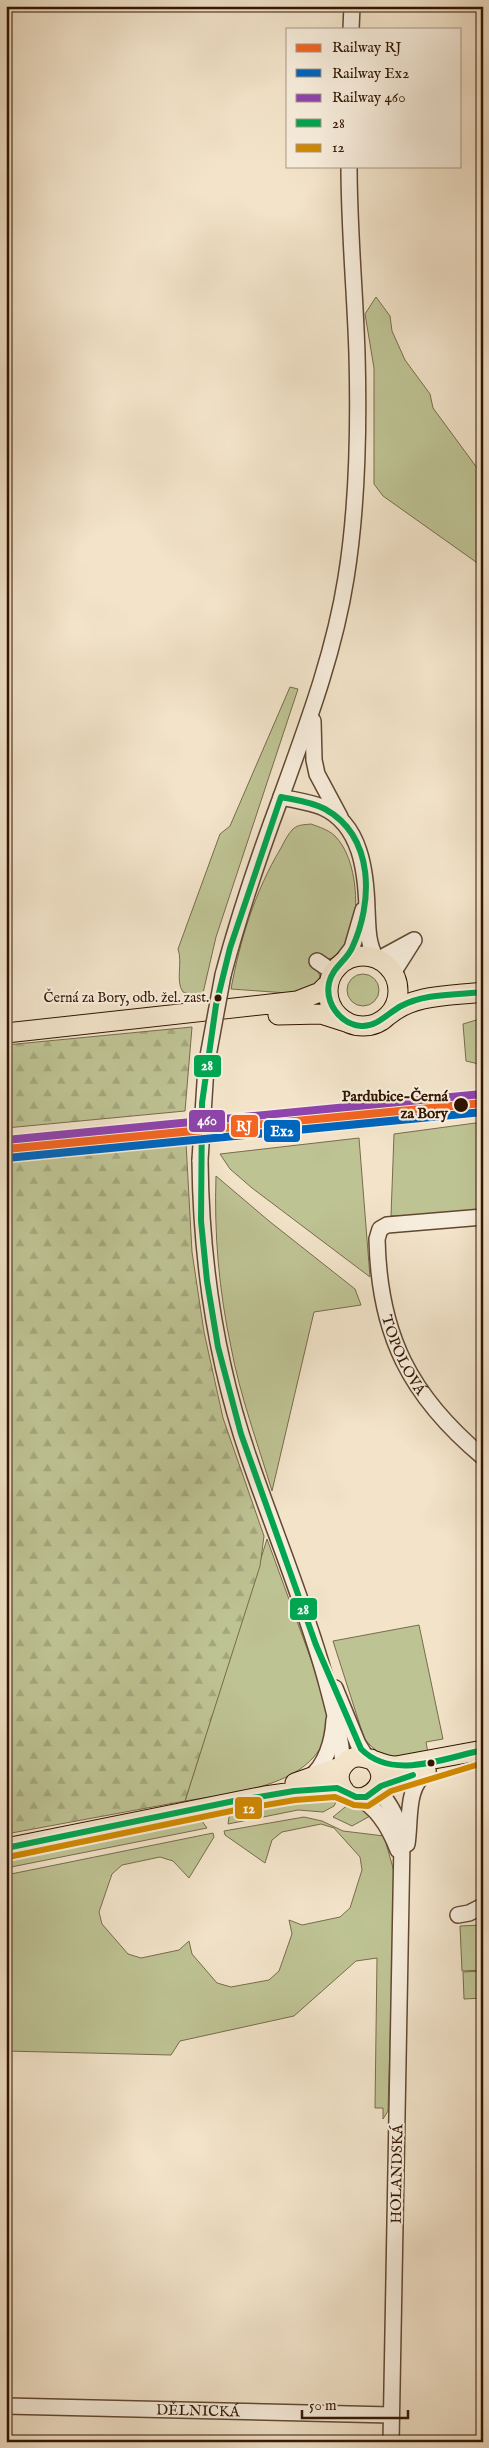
<svg xmlns="http://www.w3.org/2000/svg" width="489" height="2448" viewBox="0 0 489 2448" font-family="'IM FELL English',serif">
<defs>
<pattern id="forest-firs" width="22" height="20" patternUnits="userSpaceOnUse" patternTransform="scale(1.25)"><rect width="22" height="20" fill="#bec394"/><path d="M5 1l3.5 6h-7zM16 11l3.5 6h-7z" fill="#a4a77e"/></pattern>
</defs>
<rect width="100%" height="100%" fill="#f2e3c9"/>
<filter id="stains"><feTurbulence type="fractalNoise" baseFrequency=".004" numOctaves="4"/><feColorMatrix values="0 0 0 0 .2 0 0 0 0 .09 0 0 0 0 .02 0 0 0 .5 -.17"/></filter>
<radialGradient id="worn" r=".72"><stop offset=".6" stop-color="#630" stop-opacity="0"/><stop offset="1" stop-color="#630" stop-opacity=".3"/></radialGradient>
<path fill="#bec394" stroke="#786c4a" d="M376 297 390 316 392 331 405 360 430 394 433 408 483 476V567L383 496 374 484V368L365 314Z
M290 687 298 689 216 937 203 993 197 996 183 992C175 981 183 963 178 949L220 834 230 826Z
M311 824C319 827 329 830 335 836 358 859 361 915 348 944 345 949 339 954 335 958L325 959 320 955 312 967 318 971 321 980 308 991 287 993 231 989C240 940 255 891 281 848 284 842 288 834 293 829 299 824 304 825 311 824Z
M347 990a16 16 0 1 1 32 0a16 16 0 1 1-32 0Z
M483 1018V1065L466 1061 463 1024Z
M483 1122V1213L391 1216 394 1134Z
M359 1138 370 1277 252 1188 230 1169 220 1154Z
M216 1176 269 1221 355 1289 361 1305 314 1312 272 1491C258 1444 240 1396 231 1347 219 1291 214 1234 216 1176Z
M267 1539 320 1684C325 1699 330 1715 327 1730 316 1787 231 1793 185 1801Z
M419 1625 443 1739 426 1742 428 1753C399 1757 384 1764 364 1738L333 1641Z
M318 1794 338 1798 334 1806 323 1812 298 1810 228 1824 230 1811Z
M350 1803 372 1815 352 1826 333 1817Z
M199 1817 207 1828 6 1868V1856Z
M304 1817 322 1821 343 1831 384 1836 395 1875 388 2111 383 2119V2108H375L377 1958 356 1961 294 2016 180 2041 171 2055 6 2051V1875L213 1833 214 1837 189 1878 173 1861 160 1857 122 1865 112 1874 99 1912 102 1924 128 1954 141 1958 179 1950 189 1941 192 1954 217 1983 231 1987 269 1980 279 1971 292 1934 289 1920 302 1925 340 1917 350 1908 362 1870 360 1857 334 1828 321 1824 282 1832 272 1840 265 1863 225 1835 224 1831Z
M483 1925V1970L462 1971 460 1926Z
M483 1971V1998L464 1999 463 1972Z"/>
<path fill="url(#forest-firs)" stroke="#786c4a" d="M192 1027 185 1111 6 1128V1045Z
M186 1143 192 1252 204 1332 223 1418 264 1536 260 1566 185 1801 6 1834V1160Z"/>
<g fill="none" stroke-linecap="round" stroke-linejoin="round">
<defs>
<g id="minor">
<path d="M351 29 352 6"/>
<path d="M313 721 314 760 317 774 340 817"/>
<path d="M281 797C294 800 309 802 322 807 361 824 366 872 367 909 368 926 367 943 376 958"/>
<path d="M379 959 414 940"/>
<path d="M317 961 333 972"/>
<path d="M340 964 352 948 363 910"/>
<path d="M393 973 412 943"/>
<path d="M223 975C239 915 259 856 281 797 307 725 334 654 346 578 358 504 359 428 357 354 355 291 349 229 349 166"/>
<path d="M200 1160C201 1262 216 1362 249 1458 274 1531 304 1602 325 1677 333 1707 341 1735 343 1766"/>
<path id="s1" d="M483 1217 387 1225 380 1229 377 1239C379 1335 410 1396 483 1457"/>
<path d="M335 1688 358 1744 366 1757"/>
<path d="M309 1778C326 1766 333 1740 334 1720"/>
<path d="M377 1789C391 1804 400 1822 402 1842L391 2442"/>
<path d="M356 1797C377 1806 390 1829 398 1850"/>
<path d="M407 1844C411 1819 405 1787 428 1771"/>
<path d="M458 1915 469 1913 483 1906"/>
<path id="s2" d="M6 2406 391 2415"/>
</g>
<path id="major" d="M328 991a35 35 0 1 1 70 0a35 35 0 1 1-70 0Z
M278 1015 321 1014 349 1023
M389 1015C414 994 451 996 483 992
M6 1033 297 1001 320 992 329 983
M371 1759C401 1784 353 1816 341 1785 338 1778 339 1771 343 1766 357 1745 378 1767 396 1766L483 1750
M295 1783 343 1766
M378 1788 426 1771
M6 1848 265 1796 322 1788 344 1790"/>
</defs>
<use href="#minor" stroke="#624832" stroke-width="18"/>
<use href="#major" stroke="#321500" stroke-width="21"/>
<use href="#minor" stroke="#f7eddc" stroke-width="15"/>
<use href="#major" stroke="#f2e3c9" stroke-width="19"/>
<defs>
<path id="minor-bridge" d="M200 1160 206 1067 223 975"/>
</defs>
<use href="#minor-bridge" stroke="#624832" stroke-width="18" stroke-linecap="butt"/>
<use href="#minor-bridge" stroke="#f7eddc" stroke-width="15"/>
<defs>
<path id="bus-1" d="M281 797 230 948 216 1005 202 1103 201 1221 207 1281 218 1347 241 1434 316 1645 361 1749C393 1781 444 1758 483 1750
M281 797C296 800 312 802 325 809 375 837 373 903 352 948 346 961 332 968 329 983 325 1003 340 1024 361 1026 377 1027 388 1013 401 1006 425 993 456 995 483 992
M6 1848 234 1801 294 1791 337 1788 356 1797H366L381 1786 413 1775"/>
<path id="bus-2" d="M8 1857 236 1810 295 1800 335 1797 354 1805 368 1806 391 1791 483 1763"/>
</defs>
<use href="#bus-1" stroke="#f7eddc" stroke-width="10"/>
<use href="#bus-2" stroke="#f7eddc" stroke-width="10"/>
<use href="#bus-1" stroke="#00a651" stroke-width="6"/>
<use href="#bus-2" stroke="#d08900" stroke-width="6"/>
<defs>
<path id="rail-1" d="M6 1149 483 1103"/>
<path id="rail-2" d="M7 1158 483 1112"/>
<path id="rail-3" d="M6 1140 482 1094"/>
</defs>
<use href="#rail-1" stroke="#f7eddc" stroke-width="11"/>
<use href="#rail-2" stroke="#f7eddc" stroke-width="11"/>
<use href="#rail-3" stroke="#f7eddc" stroke-width="11"/>
<use href="#rail-1" stroke="#f26522" stroke-width="8"/>
<use href="#rail-2" stroke="#0065bd" stroke-width="8"/>
<use href="#rail-3" stroke="#8e44ad" stroke-width="8"/>
</g>
<g fill="#321500" stroke="#f7eddc" stroke-width="2">
<circle cx="218" cy="998" r="4.5"/>
<circle cx="461" cy="1105" r="8"/>
<circle cx="431" cy="1763" r="4.5"/>
</g>
<g text-anchor="middle" dominant-baseline="central" stroke-width="4.5" stroke-linejoin="round" paint-order="stroke">
<g font-size="14" fill="#321500" stroke="#f7eddc" text-anchor="end">
<text x="209" y="998">Černá za Bory, odb. žel. zast.</text>
</g>
<g font-size="15" font-weight="bold" fill="#321500" stroke="#f7eddc" text-anchor="end">
<text x="448" y="1096">Pardubice-Černá<tspan x="448" dy="17">za Bory</tspan></text>
</g>
<g font-size="15" fill="#321500" stroke="#f7eddc">
<text stroke="none"><textPath href="#s1" startOffset="235">TOPOLOVÁ</textPath></text>
<text transform="translate(397 2174) rotate(-89)">HOLANDSKÁ</text>
<text stroke="none"><textPath href="#s2" startOffset="192">DĚLNICKÁ</textPath></text>
</g>
</g>
<g stroke="#f7eddc" stroke-width="2">
<rect x="193" y="1054" width="29" height="24" rx="5" fill="#00a651"/>
<rect x="188" y="1109" width="38" height="24" rx="5" fill="#8e44ad"/>
<rect x="230" y="1114" width="29" height="24" rx="5" fill="#f26522"/>
<rect x="263" y="1119" width="38" height="24" rx="5" fill="#0065bd"/>
<rect x="289" y="1597" width="29" height="24" rx="5" fill="#00a651"/>
<rect x="234" y="1796" width="29" height="24" rx="5" fill="#d08900"/>
</g>
<g font-size="14" text-anchor="middle" font-weight="bold" fill="#fff">
<text x="207" y="1070">28</text>
<text x="207" y="1125">460</text>
<text x="244" y="1131">RJ</text>
<text x="282" y="1136">Ex2</text>
<text x="303" y="1614">28</text>
<text x="249" y="1813">12</text>
</g>
<rect width="489" height="2448" fill="none" stroke="#f2e3c9" stroke-width="25"/>
<rect x="8" y="8" width="474" height="2433" fill="none" stroke="#321500" stroke-width="2.5"/>
<rect x="12" y="12" width="464" height="2423" fill="none" stroke="#321500"/>
<rect x="286" y="28" width="175" height="140" fill="#f7eddc" stroke="#a89784"/>
<rect x="296" y="44" width="25" height="8" fill="#f26522" stroke="#a89784"/>
<text x="332" y="52" font-size="15" fill="#321500">Railway RJ</text>
<rect x="296" y="69" width="25" height="8" fill="#0065bd" stroke="#a89784"/>
<text x="332" y="78" font-size="15" fill="#321500">Railway Ex2</text>
<rect x="296" y="94" width="25" height="8" fill="#8e44ad" stroke="#a89784"/>
<text x="332" y="102" font-size="15" fill="#321500">Railway 460</text>
<rect x="296" y="119" width="25" height="8" fill="#00a651" stroke="#a89784"/>
<text x="332" y="128" font-size="15" fill="#321500">28</text>
<rect x="296" y="144" width="25" height="8" fill="#d08900" stroke="#a89784"/>
<text x="332" y="152" font-size="15" fill="#321500">12</text>
<path d="M302 2410v8h106v-8" fill="none" stroke="#321500" stroke-width="2.5"/>
<text x="309" y="2410" font-size="15" fill="#321500" stroke="#f7eddc" stroke-width="4" paint-order="stroke">50 m</text>
<rect width="100%" height="100%" filter="url(#stains)"/>
<rect width="100%" height="100%" fill="url(#worn)"/>
</svg>
